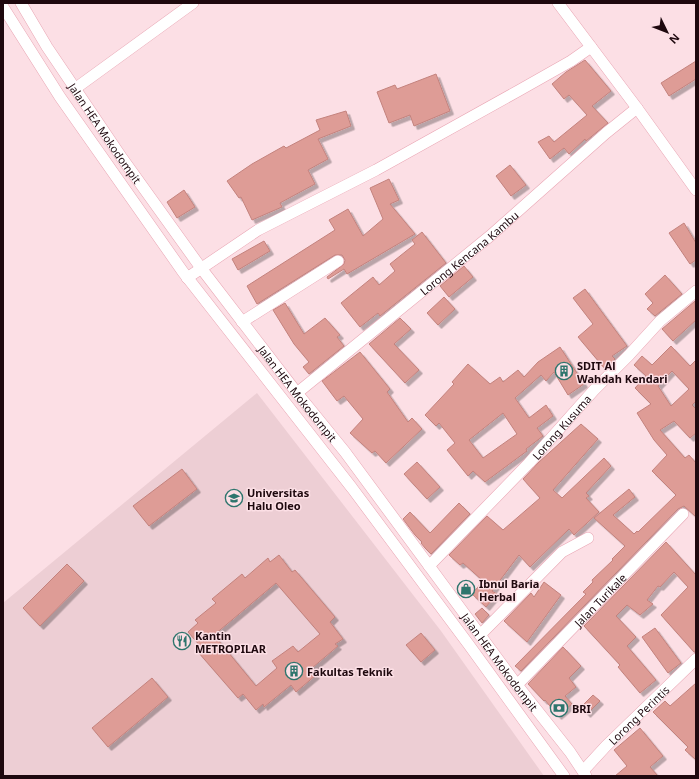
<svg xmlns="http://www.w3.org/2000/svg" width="699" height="779" viewBox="0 0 699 779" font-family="'Noto Sans',sans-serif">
<defs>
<filter id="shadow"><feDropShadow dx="3.5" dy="3.5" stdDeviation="0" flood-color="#0004"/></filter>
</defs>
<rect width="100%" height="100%" fill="#fcdfe5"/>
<path fill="#edced4" d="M257 393 441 631 544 776H3V603Z"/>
<path fill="#de9c96" stroke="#c3827d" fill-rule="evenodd" filter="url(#shadow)" d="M585 60 611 91 592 106 608 123 586 141 585 139 569 154 564 148 550 159 538 142 549 136 554 142 587 115 569 95 564 99 552 84 566 72Z
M696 61V79L669 96 661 83Z
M436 74 450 111 414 126 410 115 389 123 377 92 395 85 397 89Z
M346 111 351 126 318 139 328 159 308 170 315 184 280 203 282 207 252 220 241 197 239 198 227 181 252 164 284 146 286 148 320 130 316 120Z
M510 165 526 185 511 196 496 176Z
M389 179 399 200 390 204 415 234 347 274 344 269 328 279 327 277 344 264 345 260 342 255H335L257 304 247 286 335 230 329 220 348 209 363 236 383 219 370 188Z
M184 190 195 207 177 218 167 202Z
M684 223 696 243V260L690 264 669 233Z
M422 232 446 263 380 316 378 313 360 327 341 303 373 277 379 285 395 271 390 264 415 244 412 240Z
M264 241 270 251 238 270 232 259Z
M464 266 473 277 449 297 440 286Z
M665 275 682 294 655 316 647 309 653 303 645 294Z
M585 289 627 346 612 356 615 359 605 369 578 337 593 324 573 298Z
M444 297 455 309 438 325 427 313Z
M695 301 696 320 673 341 662 329Z
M285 303 304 334 325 318 340 335 337 337 344 346 309 374 303 367 309 362 294 344 273 310Z
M400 318 411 329 394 344 419 370 405 383 369 344Z
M671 346 690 366 696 360V401L692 405 696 409V433L690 438 674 421 660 430 685 458 689 455 696 463V517L684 506 678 509 521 671 515 666 586 594 583 592 593 582 592 580 613 560 612 559 625 546 594 518 629 489 635 497 613 515 634 534 637 531 638 532 676 495 652 471 667 455 654 440 637 413 651 404 635 388 646 376 634 365 642 356 652 365ZM672 371 689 389 671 406 658 386Z
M560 347 584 384 568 395 554 372 546 381 541 375 515 398 529 418 546 405 553 416 537 428 543 436 526 449 527 451 485 482 473 471 468 476 447 450 455 443 439 423 436 426 425 415 454 384 452 382 468 364 490 384 500 377 503 382 518 370 524 377 538 362ZM503 413 517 434 483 458 469 440Z
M360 352 390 389 387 392 408 422 412 418 422 429 386 463 375 451 372 453 350 433 363 419 344 396 337 401 322 381Z
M581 424 598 439 553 490 562 498 604 458 611 466 586 493 589 496 586 498 599 512 574 535 569 529 530 567 519 555 492 591 497 594 486 607 472 594 483 581 463 563 460 565 449 555 487 516 503 530 540 498 523 479 539 462Z
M417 462 440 487 427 499 404 474Z
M182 469 197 489 149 526 133 506Z
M459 503 470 514 431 554 425 548 421 543 422 542 415 535 403 519 410 512 430 533Z
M666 542 696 575V652H694L661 615 688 587 674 572 660 587 658 586 647 600 653 604 640 615 627 605 616 616 636 637 627 646 656 680 640 693 618 667 620 665 584 626Z
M279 555 292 572 295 570 335 617 330 622 343 639 335 644 338 646 312 668 316 675 296 692 291 685 264 707 263 704 256 710 243 694 238 698 198 652 202 648 188 632 198 623 195 620 216 603 212 599 242 574 245 578 268 558 270 562ZM276 583 320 634 298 652 293 646 272 661 277 668 256 686 214 635Z
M67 564 84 581 40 626 23 608Z
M544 582 561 595 527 642 504 621 531 593 534 597Z
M482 608 489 615 482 623 475 614Z
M655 628 681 663 668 673 642 637Z
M421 633 435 650 421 662 406 645Z
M563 647 581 666 569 678 576 687 565 696 572 704 558 716 545 700 544 701 528 684Z
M152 678 168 697 108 747 92 728Z
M696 683V760L685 750 688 747 653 712 665 701 670 706Z
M593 695 600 701 587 714 581 707Z
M640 728 663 756 650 767 658 776H615L627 766 614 750Z"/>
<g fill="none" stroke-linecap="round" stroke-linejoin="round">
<defs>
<g id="minor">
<path id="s1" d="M21 3 47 47 122 158 201 268 297 393 345 452 517 685 570 752 586 776"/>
<path d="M558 3 637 108 696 190"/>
<path d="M3 7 60 97 183 272 352 488 469 645 564 776"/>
<path d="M76 88 193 3"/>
<path d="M187 278 258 230 376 170 518 91 571 61 591 47"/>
<path d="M242 322 338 261"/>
<path id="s2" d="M297 393 490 236 606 133 637 108"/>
<path id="s3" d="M429 566 529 463 594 390 629 355 660 321 696 291"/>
<path d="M480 635 562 552 588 538"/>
<path id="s4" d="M517 685 683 514"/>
<path id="s5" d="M583 771 606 746 696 659"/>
</g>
</defs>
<use href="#minor" stroke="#e9a6b4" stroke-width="12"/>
<use href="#minor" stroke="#fff" stroke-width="11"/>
</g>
<defs>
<symbol id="building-ring" viewBox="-11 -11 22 22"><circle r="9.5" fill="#fcdfe5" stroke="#2e756d" stroke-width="1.5"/><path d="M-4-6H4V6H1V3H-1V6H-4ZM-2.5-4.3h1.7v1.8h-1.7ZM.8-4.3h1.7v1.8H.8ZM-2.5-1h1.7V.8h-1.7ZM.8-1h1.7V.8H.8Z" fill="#2e756d"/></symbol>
<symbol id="university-ring" viewBox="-11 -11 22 22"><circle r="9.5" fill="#fcdfe5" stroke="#2e756d" stroke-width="1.5"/><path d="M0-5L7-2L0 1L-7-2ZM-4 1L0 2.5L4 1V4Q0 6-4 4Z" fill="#2e756d"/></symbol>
<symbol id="shop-ring" viewBox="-11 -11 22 22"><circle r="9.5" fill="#fcdfe5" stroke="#2e756d" stroke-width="1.5"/><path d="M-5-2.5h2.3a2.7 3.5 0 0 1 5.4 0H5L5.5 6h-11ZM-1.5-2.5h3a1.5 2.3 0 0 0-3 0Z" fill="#2e756d"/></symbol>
<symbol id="restaurant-ring" viewBox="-11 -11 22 22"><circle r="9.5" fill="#fcdfe5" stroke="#2e756d" stroke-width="1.5"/><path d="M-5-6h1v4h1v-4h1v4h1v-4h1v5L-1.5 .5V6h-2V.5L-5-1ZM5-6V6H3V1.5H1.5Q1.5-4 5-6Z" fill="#2e756d"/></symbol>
<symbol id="bank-ring" viewBox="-11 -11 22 22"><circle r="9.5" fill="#fcdfe5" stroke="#2e756d" stroke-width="1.5"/><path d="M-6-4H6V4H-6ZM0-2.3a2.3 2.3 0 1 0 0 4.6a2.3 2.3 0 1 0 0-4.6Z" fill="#2e756d"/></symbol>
</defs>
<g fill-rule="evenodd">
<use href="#building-ring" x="554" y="361" width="20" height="20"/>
<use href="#university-ring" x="224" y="488" width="20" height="20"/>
<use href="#shop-ring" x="456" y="579" width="20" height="20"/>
<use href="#restaurant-ring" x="172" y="631" width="20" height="20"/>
<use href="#building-ring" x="284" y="661" width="20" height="20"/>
<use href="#bank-ring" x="549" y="698" width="20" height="20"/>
</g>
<g text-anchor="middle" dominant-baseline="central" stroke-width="3" stroke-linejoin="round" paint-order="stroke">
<g font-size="11" fill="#1e080e" stroke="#fcdfe5">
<text stroke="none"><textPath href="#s1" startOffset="155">Jalan HEA Mokodompit</textPath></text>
<text stroke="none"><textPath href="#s2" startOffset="222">Lorong Kencana Kambu</textPath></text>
<text stroke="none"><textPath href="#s1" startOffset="479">Jalan HEA Mokodompit</textPath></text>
<text stroke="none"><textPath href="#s3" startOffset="192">Lorong Kusuma</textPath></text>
<text stroke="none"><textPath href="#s4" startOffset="119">Jalan Turikale</textPath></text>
<text stroke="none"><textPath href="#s1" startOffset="815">Jalan HEA Mokodompit</textPath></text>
<text stroke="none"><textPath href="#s5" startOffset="79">Lorong Perintis</textPath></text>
</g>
<g font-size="11" font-weight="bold" fill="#1e080e" stroke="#fcdfe5" text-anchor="start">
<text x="577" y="365">SDIT Al<tspan x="577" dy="13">Wahdah Kendari</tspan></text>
<text x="247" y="492">Universitas<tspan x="247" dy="13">Halu Oleo</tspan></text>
<text x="479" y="583">Ibnul Baria<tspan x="479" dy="13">Herbal</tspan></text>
<text x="195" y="635">Kantin<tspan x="195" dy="13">METROPILAR</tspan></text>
<text x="307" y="671">Fakultas Teknik</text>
<text x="572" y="708">BRI</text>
</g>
</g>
<rect width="699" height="779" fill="none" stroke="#1e080e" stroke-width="8"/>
<g transform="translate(667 32) rotate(133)" stroke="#fcdfe5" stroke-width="3" paint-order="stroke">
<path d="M0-3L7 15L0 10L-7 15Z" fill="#1e080e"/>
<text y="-6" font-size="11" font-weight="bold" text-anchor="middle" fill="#1e080e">N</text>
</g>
</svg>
